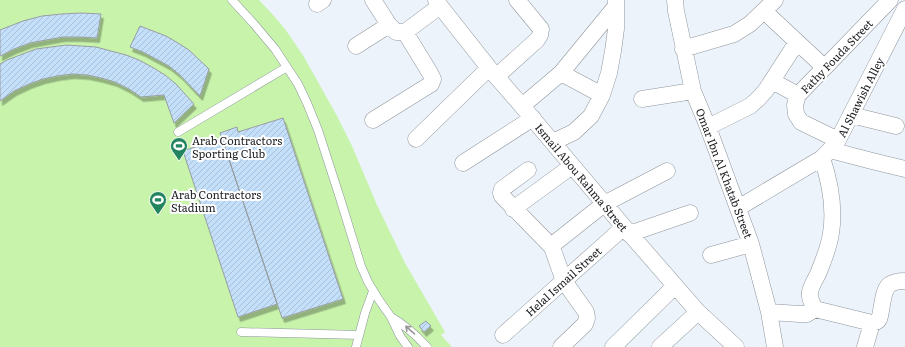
<svg xmlns="http://www.w3.org/2000/svg" width="905" height="347" viewBox="0 0 905 347" font-family="Literata,serif">
<defs>
<pattern id="building-hatch" width="6" height="6" patternUnits="userSpaceOnUse"><rect width="6" height="6" fill="#c4dff9"/><path d="M-1 1l2-2M0 6l6-6M5 7l2-2" fill="none" stroke="#a8bfd5"/></pattern>
<filter id="shadow"><feDropShadow dx="2.5" dy="4.5" stdDeviation="0" flood-color="#0004"/></filter>
</defs>
<rect width="100%" height="100%" fill="#ecf3fa"/>
<path fill="#c7f3aa" d="M0 0H259L274 16 285 29 304 57 337 116 352 146 377 205 405 263 445 332 441 335 452 347H0Z"/>
<path fill="url(#building-hatch)" stroke="#979ea4" filter="url(#shadow)" d="M81 13 101 14 97 38 80 37H63L46 40 30 43 14 49 0 56V30L23 21 42 16 62 14Z
M140 26 166 36 178 43 189 50 209 69 200 96 180 75 169 66 143 52 130 47Z
M66 45 96 47 126 55 139 60 152 67 165 75 176 84 194 104 174 123 164 95 141 97 129 89 115 82 101 78 87 75 72 74 57 76 43 79 29 84 14 91 0 101V64L7 60 36 49Z
M283 118 343 299 282 318 220 133 237 127 238 132Z
M222 138 277 304 238 317 183 151Z
M426 321 431 326 424 332 419 326Z"/>
<g fill="none" stroke-linecap="round" stroke-linejoin="round">
<defs>
<path id="service" d="M232 0 254 24 275 49 298 84 307 103 318 130 340 198 361 266 368 282 379 300 391 317 400 336 408 347
M178 132 287 67
M391 317C405 325 416 335 427 347
M241 332 359 335
M356 347 365 313 373 291"/>
<path id="minor" d="M373 0 389 25 396 32H405L440 6
M436 0 440 6 489 68 522 106 624 227 698 312 736 347
M675 0 676 11 693 91 708 127 751 244 769 312 775 347
M317 4 323 0
M764 11 824 67
M356 46 389 25
M683 49 734 34 750 24 775 0
M561 73 602 95
M497 76 537 40 540 35 541 29 517 0
M772 81 798 95
M642 99 693 91
M522 106 561 73 616 6
M851 115 896 126
M373 120 431 84 433 79 430 73 405 32
M708 127 750 106 759 98 766 90 797 42
M416 139 489 68
M838 140 801 122 796 114 795 105 798 95 890 0
M553 142 574 132 591 116 602 95 609 73 613 51 616 29V0
M830 150 872 161 905 169
M463 163 533 118
M528 170 502 189 501 193 502 196 551 246 553 250 564 281 586 312 587 318 585 324 561 347
M738 208 822 158 830 150 838 140 905 9
M513 209 572 166
M629 234 690 213
M551 246 604 204 667 171
M711 255 751 244
M815 309C812 303 809 298 810 292 811 286 815 280 818 274 823 261 829 248 831 233 835 208 830 182 822 158
M815 309 872 323C877 322 879 321 880 316 882 308 883 290 889 285 893 282 900 281 905 281
M769 312 800 314H807L815 309
M503 335 624 227
M613 347 675 286
M660 347 698 312
M865 347 872 323"/>
</defs>
<use href="#service" stroke="#8f959c" stroke-width="9"/>
<use href="#minor" stroke="#8f959c" stroke-width="17"/>
<use href="#service" stroke="#fff" stroke-width="8"/>
<use href="#minor" stroke="#fff" stroke-width="16"/>
</g>
<defs><path id="oneway-shaft" d="M-6 0H5M1.5-3L5.5 0L1.5 3" fill="none" stroke-width="1.6" stroke-linecap="round" stroke-linejoin="round"/></defs>
<use stroke="#98989a" href="#oneway-shaft" transform="translate(410 330) rotate(-139)"/>
<defs>
<symbol id="stadium-pin" viewBox="-11 -11 22 30"><path d="M0 17L-7.5 6A9.5 9.5 0 1 1 7.5 6Z" fill="#23855f" stroke="#fff"/><path d="M0-5a6.5 5 0 1 0 0 10a6.5 5 0 1 0 0-10ZM-3.5-1.8h7v3.6h-7Z" fill="#fff"/></symbol>
</defs>
<g fill-rule="evenodd">
<use href="#stadium-pin" x="169" y="136" width="20" height="27"/>
<use href="#stadium-pin" x="148" y="190" width="20" height="27"/>
</g>
<g text-anchor="middle" dominant-baseline="central" stroke-width="4" stroke-linejoin="round" paint-order="stroke">
<g font-size="11" fill="#191b1e" stroke="#fff">
<text transform="translate(836 56) rotate(-46)">Fathy Fouda Street</text>
<text transform="translate(860 97) rotate(-63)">Al Shawish Alley</text>
<text transform="translate(725 173) rotate(69)">Omar Ibn Al Khatab Street</text>
<text transform="translate(582 177) rotate(50)">Ismail Abou Rahma Street</text>
<text transform="translate(563 281) rotate(-42)">Helal Ismail Street</text>
</g>
<g font-size="11" fill="#191b1e" stroke="#fff" text-anchor="start">
<text x="192" y="140">Arab Contractors<tspan x="192" dy="13">Sporting Club</tspan></text>
<text x="171" y="194">Arab Contractors<tspan x="171" dy="13">Stadium</tspan></text>
</g>
</g>
</svg>
